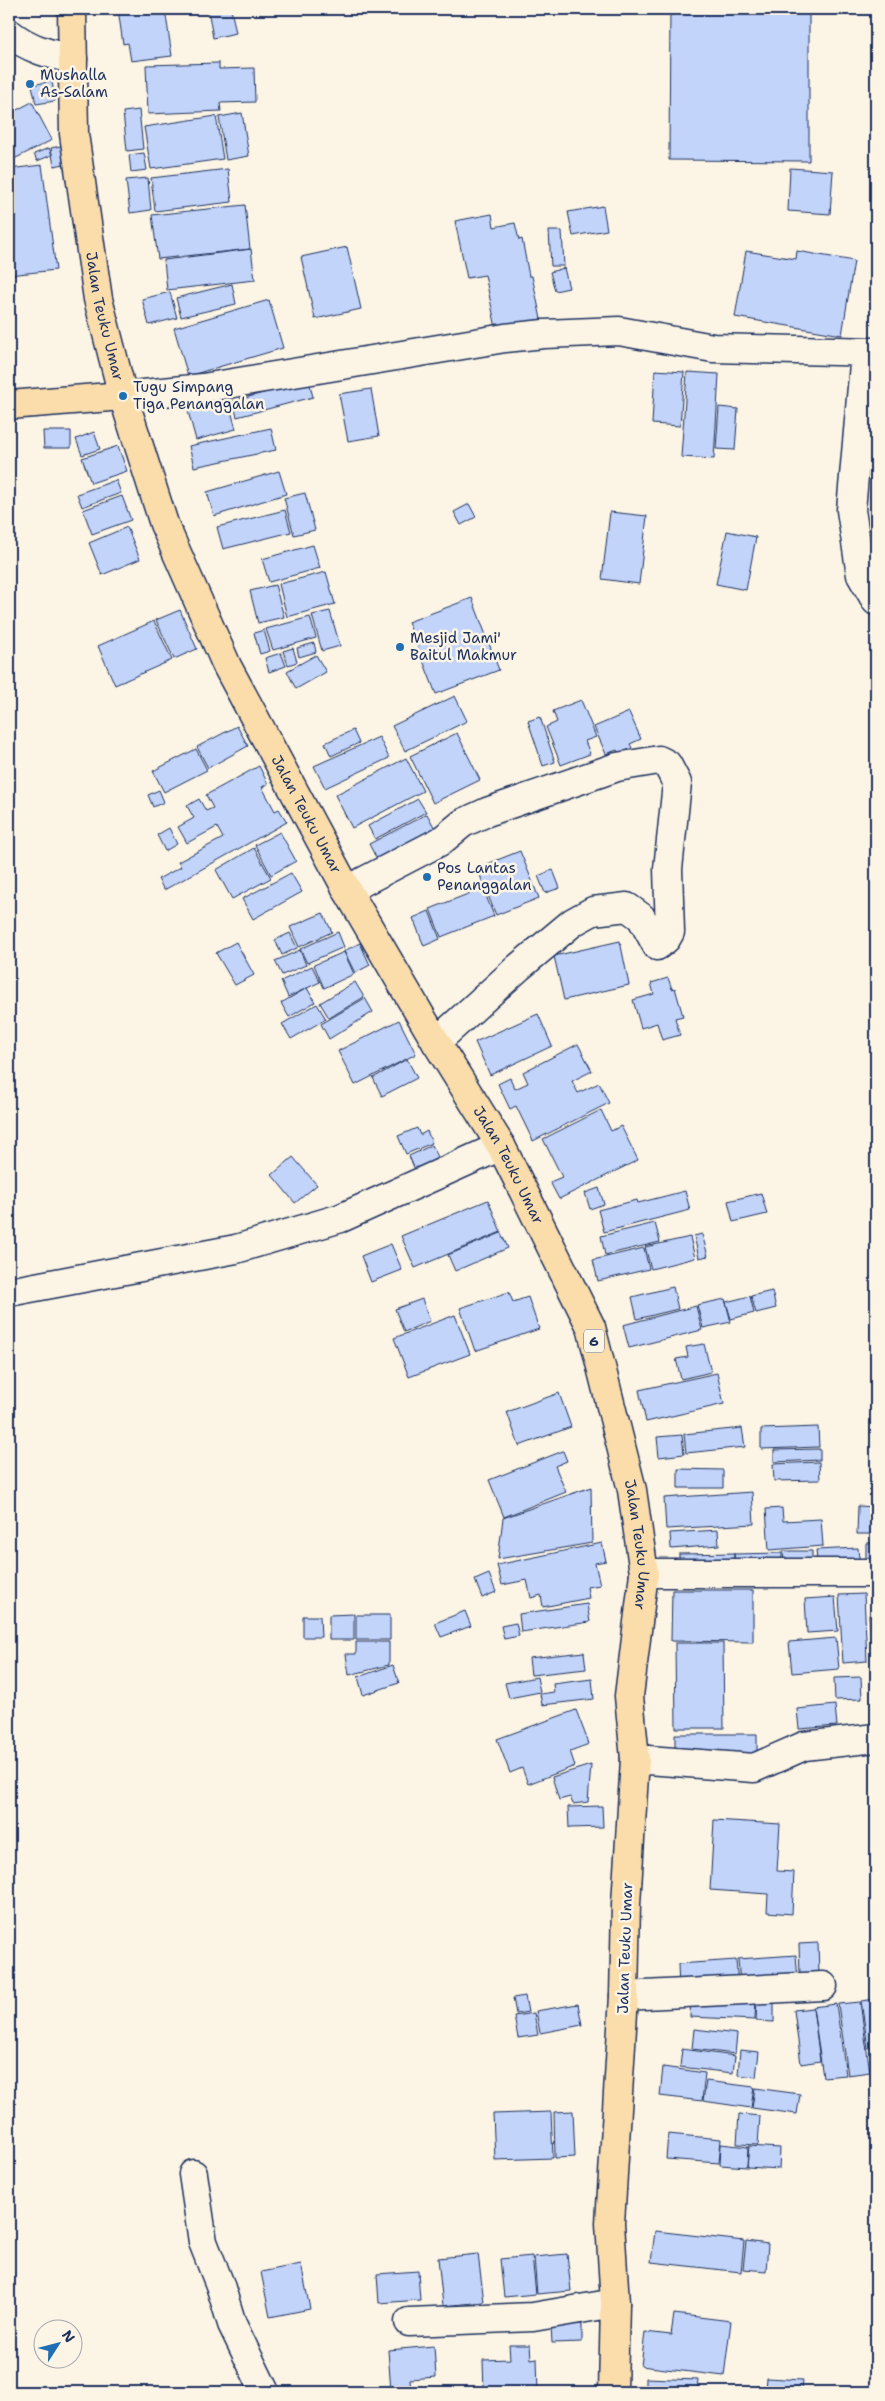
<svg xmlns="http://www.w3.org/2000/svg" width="885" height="2401" viewBox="0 0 885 2401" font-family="'Shantell Sans',sans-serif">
<rect width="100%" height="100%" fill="#fcf5e5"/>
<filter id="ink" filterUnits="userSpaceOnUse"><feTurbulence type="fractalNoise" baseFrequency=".02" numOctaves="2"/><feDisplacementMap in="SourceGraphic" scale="10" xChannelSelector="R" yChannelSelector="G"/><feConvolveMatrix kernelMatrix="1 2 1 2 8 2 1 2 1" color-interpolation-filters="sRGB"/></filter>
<g filter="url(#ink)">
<path fill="#c2d4fa" stroke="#1b2f5e" d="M118 9H165L172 56 131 61 128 43 123 44Z
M208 9H231L236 33 213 38Z
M670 9H809V161L669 160Z
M219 63V69L254 68 255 102 220 103 221 111 148 114 146 65Z
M52 81 55 101 36 104 32 85Z
M32 102 52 140 10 161 9 114Z
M139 110 143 149 127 151 123 112Z
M242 113 249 156 226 160 219 117Z
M216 116 223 159 151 169 144 127Z
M65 145 69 163 54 166 51 148Z
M49 148 52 155 37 161 34 154Z
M144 153 147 170 131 172 129 155Z
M42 165 56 270 9 275V169Z
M790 168 833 171 830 214 788 211Z
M228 169 232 202 155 211 151 178Z
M148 178 151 210 130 213 126 180Z
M245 205 250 249 158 259 152 215Z
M603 206 607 230 573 236 568 212Z
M492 214 494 227 515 223 519 240 522 239 529 276H532L541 319 496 328 485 275 467 278 455 221Z
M549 231H562L564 266H551Z
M347 247 361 309 315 319 301 257Z
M251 249 255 280 167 290 164 260Z
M746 251 796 259 797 251 854 261 842 335 735 317Z
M564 268 569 288 555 291 550 272Z
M232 284 236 304 181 317 176 298Z
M170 292 177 318 149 325 142 299Z
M875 294H876V326H873Z
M269 300 283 348 188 376 174 328Z
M655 370 684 372 680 426 652 424Z
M687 372 719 374 714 459 681 457Z
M309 381 313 397 237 417 233 401Z
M371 389 379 436 348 441 339 394Z
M228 400 236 429 196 440 188 411Z
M719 407 738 409 735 450 716 449Z
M271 428 276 450 194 467 189 446Z
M43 431H71V448H44Z
M94 432 100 449 82 455 76 439Z
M118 446 127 471 91 483 82 458Z
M279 471 286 494 214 516 207 492Z
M116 480 121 493 82 507 77 494Z
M305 493 315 530 294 535 284 498Z
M122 496 131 520 92 534 83 510Z
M469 504 476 517 461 525 454 512Z
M285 510 291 532 223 549 217 527Z
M610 512 647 516 639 584 602 579Z
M127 527 140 559 102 575 89 543Z
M727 531 756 537 746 590 716 584Z
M313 545 320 568 269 582 262 559Z
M326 572 335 604 287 617 279 584Z
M275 585 284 617 258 623 250 591Z
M472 598 499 670 436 694 408 622Z
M180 610 197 649 174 659 156 620Z
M330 611 340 646 322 651 312 615Z
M310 617 316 638 273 650 266 629Z
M154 621 172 660 115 685 98 646Z
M264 630 270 651 260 654 254 633Z
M314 643 316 652 299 657 297 648Z
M293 648 297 662 288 665 283 651Z
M281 653 286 666 269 672 265 658Z
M316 655 326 672 296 689 287 671Z
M455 696 467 721 405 751 392 726Z
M581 700 596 737 585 741 590 754 561 765 546 727 557 722 553 711Z
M629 712 641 739 630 744 632 748 619 754 617 750 606 754 594 727Z
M540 717 555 762 543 766 528 721Z
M237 726 248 746 208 768 197 747Z
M353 730 359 743 331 756 325 743Z
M457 733 480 780 433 803 410 756Z
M379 737 389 758 325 788 314 766Z
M196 749 207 770 164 792 153 771Z
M406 758 423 791 352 828 335 795Z
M259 766 268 784 262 787 275 811 279 809 287 822 164 890 158 879 181 867 178 862 223 838 217 827 187 843 178 827 194 818 187 806 199 799 206 811 213 808 206 795Z
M159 790 164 802 153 807 148 795Z
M418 799 426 812 375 839 368 826Z
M427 814 438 834 380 865 369 844Z
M169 828 177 844 165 851 157 835Z
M280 832 296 861 271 875 255 845Z
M254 848 271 878 232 899 216 870Z
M520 851 539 898 496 915 477 868Z
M553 870 560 888 545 893 538 876Z
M291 873 302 892 253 919 242 899Z
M483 888 494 916 441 937 430 909Z
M429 911 440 939 424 946 413 918Z
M323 913 332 932 299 947 290 927Z
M338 932 344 947 307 963 300 949Z
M290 933 297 948 282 955 275 940Z
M620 941 629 985 564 1000 554 956Z
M236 942 254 975 235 985 216 953Z
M360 943 370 965 355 973 344 951Z
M300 950 306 965 282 975 275 961Z
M344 952 354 974 324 988 314 965Z
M312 966 320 982 288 997 281 981Z
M668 978 672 989 675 988 683 1016 675 1018 680 1035 662 1040 657 1023 641 1028 633 1000 654 994 651 983Z
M355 982 364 997 329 1018 320 1003Z
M307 988 315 1002 289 1017 281 1003Z
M365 998 373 1012 329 1039 321 1024Z
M317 1004 326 1019 291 1039 282 1024Z
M538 1014 552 1046 490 1075 475 1042Z
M399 1020 416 1054 355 1085 338 1051Z
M578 1044 592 1071 572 1081 578 1093 599 1083 609 1103 533 1141 516 1106 510 1109 498 1084 510 1078 515 1089 528 1083 523 1072Z
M407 1059 417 1078 382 1096 373 1078Z
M601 1110 611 1131 621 1126 638 1160 559 1199 550 1182 562 1177 543 1139Z
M417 1128 420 1135 427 1131 432 1143 406 1154 398 1136Z
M432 1145 440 1161 416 1172 409 1156Z
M293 1157 317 1185 295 1203 272 1175Z
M599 1188 604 1204 590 1209 585 1193Z
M685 1191 690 1210 604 1232 598 1210 637 1200 638 1203Z
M761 1193 767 1214 733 1222 728 1201Z
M488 1200 501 1232 415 1268 401 1236Z
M655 1223 660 1242 605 1255 601 1236Z
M501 1233 508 1248 455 1271 448 1255Z
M702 1234 708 1256 699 1258 694 1236Z
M690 1237 695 1258 651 1269 645 1247Z
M391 1244 402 1270 371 1282 361 1256Z
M644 1248 649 1269 598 1281 593 1260Z
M673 1287 678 1309 637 1319 632 1297Z
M772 1291 776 1308 756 1313 751 1296Z
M509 1292 513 1302 528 1297 539 1329 475 1351 460 1308Z
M750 1296 754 1313 731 1319 726 1302Z
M422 1299 430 1321 404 1332 395 1309Z
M725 1299 731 1322 703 1328 697 1305Z
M696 1306 702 1330 629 1348 623 1325Z
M455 1315 470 1354 409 1377 394 1338Z
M704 1344 711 1372 681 1379 676 1359 688 1357 686 1347Z
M717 1373 724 1404 646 1422 639 1390Z
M559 1393 571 1427 519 1446 507 1412Z
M818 1427 819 1447 761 1449V1429Z
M742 1428 745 1447 686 1453 684 1434Z
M682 1435 684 1454 659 1457 657 1437Z
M820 1449V1460L774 1462V1450Z
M563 1451 567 1461 555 1466 566 1492 504 1517 489 1480Z
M819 1462 820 1480 774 1481 773 1464Z
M678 1469 723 1470V1488H678Z
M591 1487 592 1543 498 1559 503 1518Z
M752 1492 754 1524 666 1529 664 1498Z
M858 1506 876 1507V1534H857Z
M782 1508 783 1521 821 1519 823 1546 769 1550 766 1509Z
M718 1530 719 1545 671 1549 670 1533Z
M602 1543 606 1561 595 1563 600 1585 587 1587 589 1598 543 1607 541 1595 531 1598 527 1580 502 1585 497 1565Z
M866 1543H876V1561H866Z
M858 1548 860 1568 818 1570 816 1550Z
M783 1551H812V1568H784Z
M734 1553V1570L679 1571V1554Z
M782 1553V1570L735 1571 734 1554Z
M489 1574 496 1592 482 1598 475 1580Z
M672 1590H753V1642L671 1641Z
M864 1594 867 1661 843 1663 839 1595Z
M835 1597 838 1631 807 1633 805 1599Z
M587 1604 590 1622 521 1632 519 1614Z
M465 1611 471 1626 441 1637 435 1623Z
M354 1614V1640H329V1615Z
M876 1614V1652H872L869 1615Z
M356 1615H390V1640H356Z
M303 1616H320L321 1637H303Z
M516 1623 519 1636 504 1639 501 1626Z
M836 1638 839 1669 792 1673 789 1642Z
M356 1642H389V1665L349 1675 346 1654H356Z
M675 1643H723L724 1728H676Z
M584 1652 586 1669 531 1675 529 1658Z
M872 1654H876V1680H873Z
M393 1665 399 1683 363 1695 358 1677Z
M537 1677 540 1692 509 1698 505 1683Z
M861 1677 862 1699 835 1700 834 1678Z
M592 1679 594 1699 542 1705 540 1694 554 1692 553 1684Z
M835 1705 837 1726 799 1729 797 1709Z
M576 1710 589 1744 570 1751 575 1766 528 1784 522 1768 510 1773 497 1739Z
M675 1734H757V1759H675Z
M591 1765 588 1802 573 1804 570 1797 559 1800 552 1777Z
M602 1806 603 1827 569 1828 568 1807Z
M714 1820 780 1824 777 1871 794 1872 792 1914 767 1912 768 1894 710 1890Z
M818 1943 819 1975H800L799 1944Z
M796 1955 798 1980 740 1984 738 1959Z
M736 1960 738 1985 679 1989 678 1964Z
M691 1995 756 1998 755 2020 690 2017Z
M525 1996 528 2012 516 2014 513 1998Z
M757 1998 774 1999V2022L756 2021Z
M876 1999V2047L868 2048 861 2001Z
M860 2002 870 2072 848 2075 838 2004Z
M578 2004 582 2025 540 2033 536 2011Z
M836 2004 846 2075 823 2077 813 2007Z
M813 2008 820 2061 801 2064 794 2010Z
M534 2013 538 2035 518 2038 514 2016Z
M694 2029 737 2034 735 2054 692 2049Z
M682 2049 735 2056 733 2073 680 2067Z
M740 2050 759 2052 756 2077 738 2075Z
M663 2067 705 2073 702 2101 660 2096Z
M706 2081 754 2087 751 2108 703 2101Z
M755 2088 800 2094 797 2114 752 2108Z
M573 2111 575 2157 555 2158 554 2112Z
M551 2112 553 2158 495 2160 493 2114Z
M739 2114 760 2116 758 2145 737 2144Z
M668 2134 721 2139 719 2163 666 2159Z
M721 2144 748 2147 747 2167 720 2165Z
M749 2146 780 2148 779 2169 747 2167Z
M655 2231 744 2241 741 2272 651 2262Z
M746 2241 768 2244 766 2271 743 2269Z
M478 2254 484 2302 443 2306 438 2258Z
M567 2254 571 2291 537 2294 534 2257Z
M532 2256 536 2294 504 2297 500 2259Z
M301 2264 310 2309 270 2317 261 2272Z
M418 2271 420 2300 379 2303 377 2274Z
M674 2314 731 2321 724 2376 641 2366 645 2332 671 2335Z
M582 2324V2342L552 2343 551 2325Z
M509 2345H530L531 2359 537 2358 538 2392H484L483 2360 510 2359Z
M434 2346 436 2377 410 2379 411 2392H391L388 2350Z
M646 2378 698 2380 697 2392H646Z
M766 2378 803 2380 802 2392H746V2389H765Z"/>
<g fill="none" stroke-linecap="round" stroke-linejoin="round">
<defs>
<path id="minor" d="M9 33C29 49 49 54 73 59
M865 353 851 510 861 575 876 601
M123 396 203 388 505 338 544 334 619 331 713 348 876 352
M347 890 441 841 463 823 487 812 617 767 659 760 667 764 677 783 668 869 670 932 666 939 657 946 641 917 627 907 593 911 573 922 519 967 436 1042
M9 1292 236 1249 341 1218 501 1146
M644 1573H876
M635 1759 754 1768 804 1746 876 1738
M624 1996 823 1986
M193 2174 203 2242 220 2285 232 2324 265 2392
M409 2322 533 2317 615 2303"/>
<g id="highway">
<path id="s1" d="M72 9 74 134 98 299 123 396 164 524 227 666 347 890 436 1042 501 1146 591 1327 632 1490 644 1573 629 1696 635 1759 626 1904 624 1996 610 2223 615 2303 613 2392"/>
<path d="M9 405 123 396"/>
</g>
</defs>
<use href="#minor" stroke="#1b2f5e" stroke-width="31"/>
<use href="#highway" stroke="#1b2f5e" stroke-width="31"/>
<use href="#minor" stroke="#fcf5e5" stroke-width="28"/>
<use href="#highway" stroke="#fbddab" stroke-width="28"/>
</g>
</g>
<g fill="#1f6fb2" stroke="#fcf5e5" stroke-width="2">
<circle cx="30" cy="84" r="5"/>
<circle cx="123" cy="396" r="5"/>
<circle cx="400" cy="647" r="5"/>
<circle cx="427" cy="877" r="5"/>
</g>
<g text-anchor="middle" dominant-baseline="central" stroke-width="5" stroke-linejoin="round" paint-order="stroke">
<rect fill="#fcf5e5" stroke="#5e6a86" stroke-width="1" x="584" y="1329.5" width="20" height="23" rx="4"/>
<g font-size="14" font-weight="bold" fill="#1b2f5e">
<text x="594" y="1341">6</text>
</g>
<g font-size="15" fill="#1b2f5e" stroke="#fcf5e5" text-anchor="start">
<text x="40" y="75">Mushalla<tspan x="40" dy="17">As-Salam</tspan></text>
<text x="133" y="387">Tugu Simpang<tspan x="133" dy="17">Tiga Penanggalan</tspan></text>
<text x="410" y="638">Mesjid Jami'<tspan x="410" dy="17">Baitul Makmur</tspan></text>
<text x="437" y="868">Pos Lantas<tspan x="437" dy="17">Penanggalan</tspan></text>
</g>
<g font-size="15" fill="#1b2f5e" stroke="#fcf5e5">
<text stroke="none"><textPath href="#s1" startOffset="310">Jalan Teuku Umar</textPath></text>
<text stroke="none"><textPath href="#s1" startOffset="850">Jalan Teuku Umar</textPath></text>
<text stroke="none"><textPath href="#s1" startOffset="1255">Jalan Teuku Umar</textPath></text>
<text stroke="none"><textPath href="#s1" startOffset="1660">Jalan Teuku Umar</textPath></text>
<text transform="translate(625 1948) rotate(-88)">Jalan Teuku Umar</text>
</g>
</g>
<rect width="885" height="2401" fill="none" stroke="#fcf5e5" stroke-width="30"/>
<rect x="15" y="15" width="855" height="2371" fill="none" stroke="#1b2f5e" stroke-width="2" filter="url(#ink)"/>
<g transform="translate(58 2344) rotate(54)"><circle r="24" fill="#fcf5e5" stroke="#a2a6af"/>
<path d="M0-4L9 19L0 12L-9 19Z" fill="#1f6fb2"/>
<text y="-8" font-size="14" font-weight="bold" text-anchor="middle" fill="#1b2f5e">N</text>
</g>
</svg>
